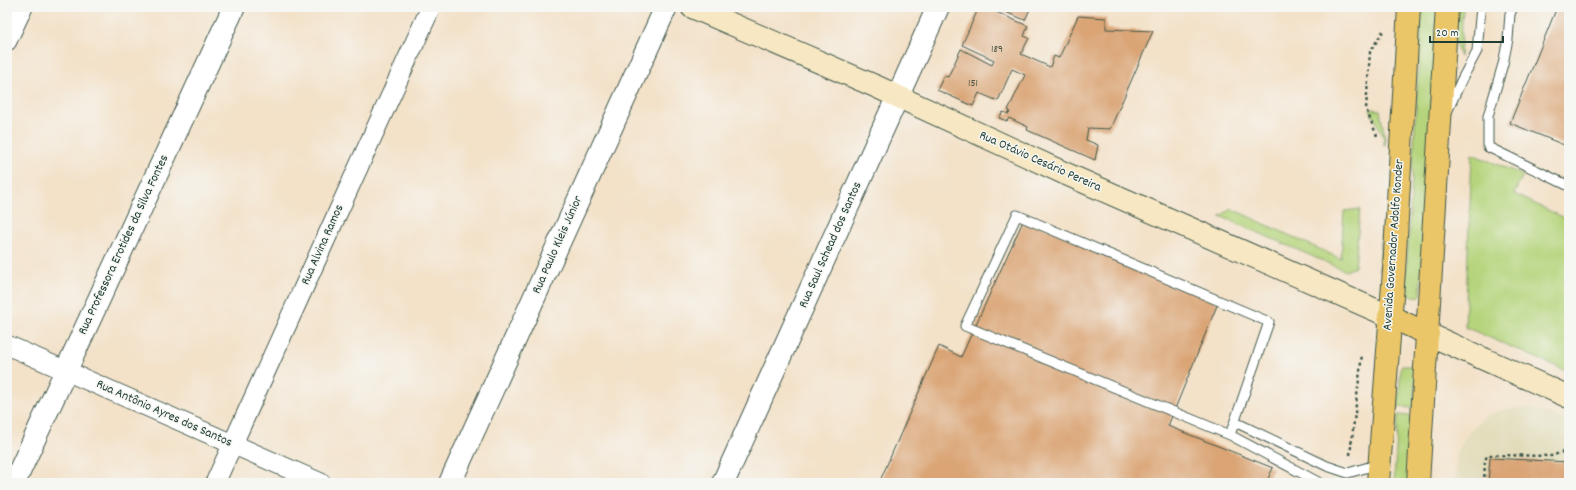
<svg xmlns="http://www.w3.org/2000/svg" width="1576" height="490" viewBox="0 0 1576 490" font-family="Dekko,sans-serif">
<rect width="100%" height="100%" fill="#f6f6f2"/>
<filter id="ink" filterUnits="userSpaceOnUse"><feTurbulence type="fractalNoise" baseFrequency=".025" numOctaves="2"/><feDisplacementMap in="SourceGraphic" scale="8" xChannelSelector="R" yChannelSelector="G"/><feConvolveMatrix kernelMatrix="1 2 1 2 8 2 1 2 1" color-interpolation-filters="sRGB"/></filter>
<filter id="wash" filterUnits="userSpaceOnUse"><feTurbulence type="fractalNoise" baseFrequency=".012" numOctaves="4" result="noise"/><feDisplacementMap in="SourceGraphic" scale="16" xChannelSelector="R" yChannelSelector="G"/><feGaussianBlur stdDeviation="0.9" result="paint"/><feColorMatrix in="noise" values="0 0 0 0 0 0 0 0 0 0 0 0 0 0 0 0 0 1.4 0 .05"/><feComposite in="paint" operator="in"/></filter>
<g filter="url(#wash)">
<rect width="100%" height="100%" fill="#f3e1c8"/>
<path fill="#e2dcba" d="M1520 408 1534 409 1569 422V462L1490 458 1488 483H1455L1457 452 1467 435 1484 417 1502 410Z"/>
<path fill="#b5d47b" stroke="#6a8858" d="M1422 7H1438L1420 297 1405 295Z
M1456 7H1463L1460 57 1454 39Z
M1370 109 1380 110 1386 144 1384 145V138Z
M1472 154 1523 175 1514 194 1569 220V372L1465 327Z
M1232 209 1341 259 1344 211 1360 209 1355 267 1346 271 1220 216Z
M1382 221 1383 222 1381 269 1379 271Z
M1401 366H1416L1414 408 1398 407Z
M1398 415 1413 416 1409 483H1394Z"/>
<g id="blocks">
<path fill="#daa475" d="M979 7H985L1028 26 1024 36 1029 38 1021 54 1050 67 1054 56 1059 58 1078 16 1106 18V29L1153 31 1110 129 1088 128 1086 140 1098 145 1095 160 1027 130 1028 127 1009 118 1007 121 999 118 1003 112 1009 114 1010 111 1008 110 1025 75 1012 69 998 101 979 93 973 106 937 90 944 76 948 77 961 49 992 65 994 60 962 45Z
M993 7H1031L1025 20Z
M1557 7H1569V147L1510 123Z
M1024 219 1218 303 1168 426 1273 468 1266 483H879L939 346 961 357Z
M1490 458 1569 462V483H1488Z"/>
</g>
</g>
<g filter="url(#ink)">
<use href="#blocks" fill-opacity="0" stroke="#3f564a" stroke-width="1"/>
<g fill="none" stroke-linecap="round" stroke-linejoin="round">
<defs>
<path id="service" d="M1513 7 1510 14 1508 39 1503 64 1488 116V147L1569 186
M1447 112 1462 79 1477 51 1481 7
M1017 215 1269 322 1230 435 965 326Z
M1235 422 1327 466 1348 473 1379 464
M1230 435 1320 483"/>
<path id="minor" d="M7 41 23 7
M7 345 321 483
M215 483 431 7"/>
<path id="tertiary" d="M14 483 234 7
M450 483 666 7
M723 483 938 7"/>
<path id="secondary" d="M692 7 875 86 1064 173 1389 316
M1428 334 1569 397"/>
<path id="primary" d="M1389 316 1428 334
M1378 483 1394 271 1409 7
M1418 483 1447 7"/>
</defs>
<use href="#service" stroke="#3f564a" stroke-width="11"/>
<use href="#minor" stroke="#3f564a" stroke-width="21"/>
<use href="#tertiary" stroke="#3f564a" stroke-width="24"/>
<use href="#secondary" stroke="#3f564a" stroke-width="24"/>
<use href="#primary" stroke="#3f564a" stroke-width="24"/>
<path stroke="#3f564a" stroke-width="2.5" stroke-dasharray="3 3" stroke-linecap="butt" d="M1377 136 1366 109 1370 52 1383 31
M1350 455 1362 354
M1484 483 1485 460 1487 456 1491 455 1551 456 1569 450"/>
<use href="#service" stroke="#fff" stroke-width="9"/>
<use href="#minor" stroke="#fff" stroke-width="19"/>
<use href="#tertiary" stroke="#fff" stroke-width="22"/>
<use href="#secondary" stroke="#f7e8c3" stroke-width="22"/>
<use href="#primary" stroke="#ebc669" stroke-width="22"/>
</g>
</g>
<g text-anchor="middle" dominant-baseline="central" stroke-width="3" stroke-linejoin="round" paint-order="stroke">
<g font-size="11" fill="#4e5744">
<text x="997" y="50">189</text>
<text x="973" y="84">151</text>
</g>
<g font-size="13" fill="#1f3d34" stroke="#f6f6f2">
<text transform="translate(1040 162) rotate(24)">Rua Otávio Cesário Pereira</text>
<text transform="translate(124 245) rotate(-65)">Rua Professora Erotides da Silva Fontes</text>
<text transform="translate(323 245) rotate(-66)">Rua Alvina Ramos</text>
<text transform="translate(558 245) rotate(-66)">Rua Paulo Kleis Júnior</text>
<text transform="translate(831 245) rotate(-66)">Rua Saul Schead dos Santos</text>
<text transform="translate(1394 245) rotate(-86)">Avenida Governador Adolfo Konder</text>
<text transform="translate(164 414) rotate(24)">Rua Antônio Ayres dos Santos</text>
</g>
</g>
<rect width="1576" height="490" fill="none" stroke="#f6f6f2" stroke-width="24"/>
<path d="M1430 36v6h73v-6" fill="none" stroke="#1f3d34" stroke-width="2"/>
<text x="1436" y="36" font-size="12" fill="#1f3d34" stroke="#f6f6f2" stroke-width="3" paint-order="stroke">20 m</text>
</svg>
